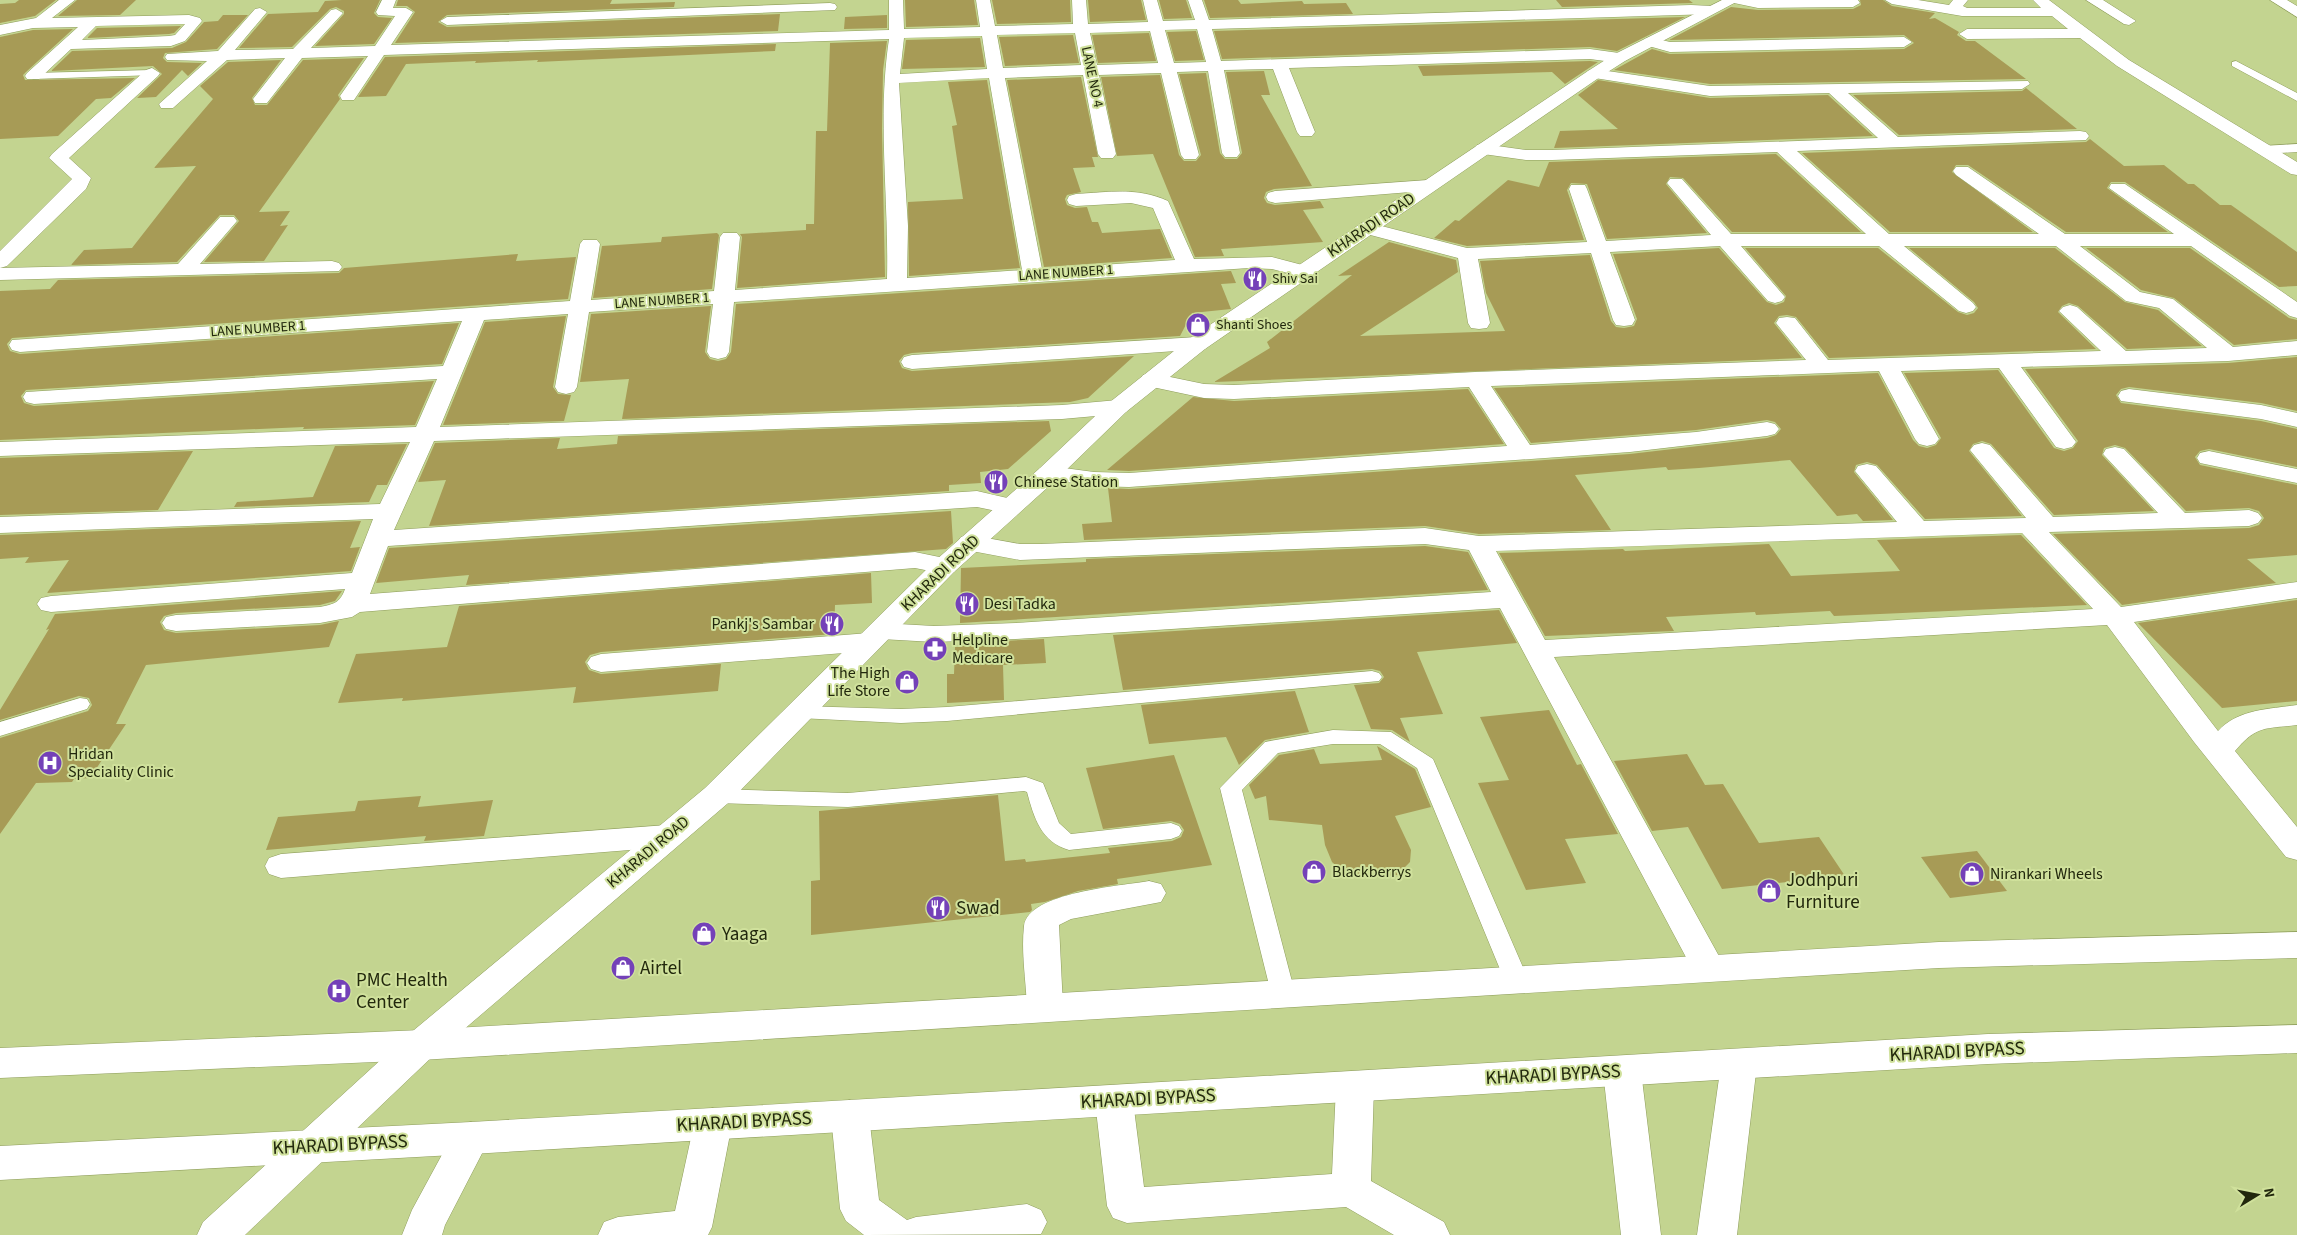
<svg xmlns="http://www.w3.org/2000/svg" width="2297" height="1235" viewBox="0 0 2297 1235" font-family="'Source Sans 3',sans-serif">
<rect width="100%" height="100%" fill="#c3d490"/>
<path fill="#a79b56" d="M19 0H56L35 16 0 23V4L15 3Z
M77 0H136L120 15 58 16Z
M342 0H380L374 13 378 17 392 18 374 44 315 46 344 14V11L336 7 330 9 292 47 239 48 268 14 318 12 325 1Z
M398 0H612L610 4 675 2 674 7 447 15 438 22 447 27 780 14 778 31 395 43 415 12 407 6H396Z
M905 0H974L978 25 906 27Z
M992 0H1070L1071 22 997 24Z
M1088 0H1141L1146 20 1090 22Z
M1159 0H1186L1192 18 1164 19Z
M1204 0H1238L1241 4 1302 1 1304 4 1346 3 1353 14 1210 18Z
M1556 0H1689L1693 3 1562 7Z
M1860 0H1883L1892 6 1935 13 1929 19 1935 18 1959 32 1957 35 1966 41H1975L2026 79 1710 84 1614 70 1652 49 1670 54 1904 49 1914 43 1904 35 1669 40 1731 7 1758 10 1853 9 1861 5Z
M223 15H248L217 49 165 53 163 58 167 62 202 63 188 76 182 70 156 97 137 98 162 74 153 66 51 71 72 51 172 48 186 42 204 22 218 21Z
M887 15V28L844 29 845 17Z
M1685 17 1617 51 1590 47 1222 59 1214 31Z
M181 26 174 33 169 34 87 38 97 28Z
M73 29 26 72 23 75 25 80 135 78 111 98 96 99 58 136 0 139V37L33 30Z
M1196 31 1204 60 1175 61 1167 32Z
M1149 33 1156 61 1098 63 1092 35Z
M1073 35 1079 63 1005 66 999 37Z
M980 38 985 67 902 69 906 40Z
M887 41 883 70 882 129 885 277 737 288 742 237 740 234 806 230V224H814L816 131H827L830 43Z
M776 44 775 51 537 62 538 60 475 63 476 61 406 64 386 96 358 97 385 57Z
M364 58 338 95 340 99 259 212 290 211 280 226 288 225 264 261 204 262 239 221 234 215H220L177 262 71 265 84 250 132 248 196 166 154 168 213 99 200 86 228 62 281 60 252 98 255 105H267L303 60Z
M1590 61 1598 62 1565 84 1552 72 1423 76 1418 66Z
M1264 71 1270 95H1261L1312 186 1274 189 1266 192 1264 198 1267 203 1275 205 1320 201 1324 208 1303 210 1323 242 1221 249 1224 256 1195 257 1153 154 1117 156 1101 77 1160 75 1179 155 1184 161H1196L1201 155 1179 74 1206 73 1220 153 1225 159H1237L1242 153 1226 72Z
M1081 77 1098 157H1092L1095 167 1073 168 1081 192 1067 195 1065 199 1067 205 1075 208 1087 207 1092 222H1098L1102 233 1160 229 1172 258 1044 267 1007 80Z
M987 80 1020 268 909 276 908 202 963 199 952 126 957 125 948 82Z
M1598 80 1710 98 1828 95 1873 136 1554 148 1560 131 1618 129 1578 95Z
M2026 88 2077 129 1899 135 1853 95 2022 91Z
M2090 139 2124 166 2164 165 2188 184H2194L2220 205H2231L2297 252V286L2279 287 2125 182H2111L2107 188 2168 232H2066L1968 165H1956L1952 172 2033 232H1890L1802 153 2086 142Z
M1776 154 1861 232H1732L1683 178 1670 177 1666 184 1707 233 1607 239 1587 184 1571 183 1567 190 1584 240 1467 246 1434 238 1455 220 1459 221 1508 180 1539 187 1549 162Z
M717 233 719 235 712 289 593 298 602 246 661 242 662 237Z
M1389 242 1456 260 1458 272 1360 336 1505 331 1486 293 1480 261 1590 255 1611 321 1616 327 1624 328 1634 326 1637 319 1613 254 1719 248 1767 302 1776 305 1784 302 1786 296 1745 248H1878L1958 312 1967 315 1974 313 1978 308 1974 302 1909 248H2055L2125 302 2158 310 2202 346 2127 349 2078 306 2069 303 2062 306 2058 312 2096 349 1829 358 1796 317 1787 315 1779 316 1774 323 1802 358 1214 382 1270 348 1267 342 1352 275 1338 276Z
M2086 248H2190L2289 318 2297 320V339L2234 345 2174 298 2141 290Z
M518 254 516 261 576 257 568 299 12 338 7 344 10 351 20 354 459 323 442 364 26 390 21 396 24 403 34 406 434 381 415 425 303 429 304 427 0 440V291L50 289 58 280 339 273 344 268Z
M1231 271 1236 283 1221 284 1231 309 1192 313 1180 336 912 353 904 355 899 361 902 368 912 371 1134 356 1088 398 1070 402 622 419 629 379 580 382 591 314 711 306 705 352 710 359 718 361 726 359 731 352 736 304Z
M566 316 553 387 558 394 571 395 564 421 443 425 485 322Z
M2297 357V411L2261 403 2129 387 2121 389 2116 395 2121 403 2261 421 2297 429V467L2209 449 2200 451 2195 457 2200 465 2297 485V555L2247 559 2276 583 2122 605 2053 534 2249 528 2259 525 2264 518 2259 511 2249 508 2186 511 2125 448 2115 445 2104 448 2102 455 2154 511 2054 515 1991 444 1982 441 1973 444 1969 451 2022 516 1925 519 1877 465 1867 462 1856 465 1854 472 1893 520 1863 521 1857 514 1837 516 1790 460 1699 468 1668 470 1666 467 1575 475 1611 530 1479 534 1425 526 1084 540 1082 524 1112 522 1108 488 1129 489 1630 454 1767 438 1776 435 1781 429 1775 422 1767 420 1696 430 1531 443 1494 388 1878 373 1913 440 1919 446 1927 448 1936 445 1941 438 1904 373 1998 370 2054 448 2064 451 2073 448 2078 441 2025 369 2228 363Z
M1468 389 1504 444 1129 471 1107 470 1193 397 1234 401Z
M1049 421 1051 431 1008 469 980 472 981 483 949 485V491L429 526 446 480 418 482 435 443 560 438 557 449 617 444 618 436Z
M407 444 387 485H377L369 502 234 507 237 502 313 497 335 446Z
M193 451 158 510 0 515V458Z
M951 511 953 543 946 549 466 585 469 575 376 583 389 548Z
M361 521 350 548 360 547 351 571 47 593 69 560 25 563 29 557 0 559V535Z
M2021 535 2087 605 1834 616 1830 611 1756 615 1755 612 1666 617 1674 631 1545 636 1499 553 1623 549 1625 551 1769 544 1791 576 1900 571 1877 540Z
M1425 546 1468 552 1488 590 960 623 961 568 1086 562V559Z
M871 573 872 603 835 605 834 634 601 652 590 655 585 662 589 670 601 674 721 664 718 691 573 703 576 687 402 701 403 698 338 703 356 654 447 647 459 606Z
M342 591 335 601 320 605 176 613 164 616 160 622 164 630 176 633 320 625 339 621 329 647 146 665 116 724H126L90 778 74 779 72 782 36 783 0 834V738L88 711 92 705 89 698 79 696 0 720V710L49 629 46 630 55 614Z
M2297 600V701L2222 708 2138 623Z
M1499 610 1517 643 1417 652 1443 714 1400 718 1410 742 1392 730 1371 729 1354 685 1379 683 1384 677 1380 671 1372 669 1123 690 1113 635Z
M1044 639 1046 663 1003 665 1004 700 947 703V674H954L955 647H960V643Z
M1295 691 1309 732 1265 740 1239 765 1226 737 1149 744 1141 705Z
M1549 710 1577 765 1581 764 1618 834 1565 839 1586 883 1526 890 1478 783 1509 780 1480 717Z
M1377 746 1415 769 1431 807 1395 816 1411 850 1410 862 1397 875 1370 878 1345 874 1332 862 1325 845 1322 825 1269 820 1266 796 1255 799 1249 785 1279 755 1314 749 1320 764 1382 760Z
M1687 754 1705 785 1723 784 1759 843 1819 837 1845 876 1722 889 1688 827 1652 831 1614 761Z
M1174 755 1212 865 1117 879 1118 884 1078 891 1045 902 1031 904 1032 910 1030 912 811 935V881L820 880 819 811 998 795 1005 861 1025 859 1026 862 1110 853 1108 848 1172 841 1181 837 1184 830 1180 824 1171 821 1103 829 1086 768Z
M421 796 418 807 493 800 484 836 424 841 426 836 266 850 278 817 355 811 358 801Z
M1977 851 2007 891 1950 898 1921 857Z"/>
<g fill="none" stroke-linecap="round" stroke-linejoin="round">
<defs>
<path id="lane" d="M2236 61 2297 93V101L2232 66V62Z
M152 70 156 71V75L33 79 27 76 33 73Z
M2297 144V152L2263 154 2257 150 2263 146Z
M1372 671 1379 673 1382 677 1379 681 947 721 901 723 799 718 792 717 789 712 792 707 799 706 901 709 947 707Z
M80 698 87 699 90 704 87 709 0 736V722Z
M1333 730 1391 732 1433 759 1528 979 1524 985 1516 988 1508 985 1504 979 1417 768 1380 744H1333L1278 753 1242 790 1295 993 1292 1000 1283 1002 1274 1000 1271 993 1220 788 1265 742Z
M1026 777 1043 783 1059 823 1071 834 1171 823 1179 826 1182 831 1179 836 1171 839 1069 850C1041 842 1034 818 1027 792L1024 791 848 807 716 803 708 801 705 796 708 791 716 789 848 793Z"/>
<path id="street" d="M59 0H75L52 18 189 15 200 18 202 21 185 41 171 46 71 49 39 79H27L25 76 27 73 78 27 33 28 0 35V25L36 18ZM185 24 175 35 169 36 82 40 96 26Z
M382 0H396L393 8H406L413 12 391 45 889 30V0H903L904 29 980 27 976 0H990L995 26 1073 24 1072 0H1086L1088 24 1148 22 1143 0H1157L1163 21 1195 20 1188 0H1202L1209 20 1691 5 1712 6 1719 10 1712 14 1212 29 1221 61 1590 49 1619 53 1627 58 1619 63 1590 59 1289 68 1315 132 1312 136H1300L1297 132 1273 69 1224 70 1240 153 1237 157H1225L1222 153 1208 71 1177 72 1199 155 1196 159H1184L1181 155 1161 73 1099 75 1116 154 1113 158H1101L1098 154 1083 75 1005 78 1042 269 1175 260 1153 208 1131 203 1076 206 1069 204 1067 200 1069 196 1076 194C1108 192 1138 187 1168 201L1194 259 1272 257 1310 267 1313 271 1310 275 1303 277 1272 269 1249 268 734 302 729 352 726 357 718 359 710 357 707 352 713 304 589 312 577 387 574 392 566 394 558 392 555 387 568 314 484 320 440 427 1062 405 1118 400 1126 402 1130 407 1126 412 1118 414 1062 419 434 441 394 530 977 491 1020 501 1024 506 1020 511 1011 514 977 507 388 546 370 594 915 552 954 560 958 566 954 572 945 574 915 568 360 612 352 617 320 623 176 631 166 629 162 623 166 617 176 615 320 607C334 604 340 603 345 589L51 612 41 610 37 604 41 598 51 596 352 573 373 519 0 533V517L380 504 410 442 0 456V442L416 427 437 379 34 404 26 402 23 397 26 392 443 366 462 321 20 352 12 350 9 345 12 340 570 301 580 244 583 240H597L600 244 591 300 714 291 720 237 723 233H737L740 237 735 290 887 279C889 200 877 118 889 39L384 55 354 100H342L340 96 368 56 302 58 267 103H255L253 99 285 58 227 60 173 108H161L159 104 207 61 167 60 165 57 167 54 218 51 255 9 260 8 267 12 235 50 293 49 331 10 336 9 343 13 311 48 375 46 395 16 378 15 376 12ZM1197 29 1206 62 1174 63 1165 30ZM1150 31 1158 63 1097 65 1090 33ZM1075 33 1081 65 1003 68 997 35ZM982 36 987 69 900 74 904 38ZM989 78 1022 270 907 278 908 226 899 83Z
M1732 0H1858L1860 3 1853 7 1758 8 1734 3Z
M1885 0H1918L1949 5 1953 0H1968L1963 6 1967 8H2041L2033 0H2049L2129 60 2297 162V175L2291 174 2117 66 2080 38 1967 39 1959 34 1967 29H2068L2052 16H1962L1892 4Z
M2086 0H2103L2136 21 2129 25 2124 24Z
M830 3 835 4 837 7 835 10 447 25 440 21 447 17Z
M1650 37 1670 42 1904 37 1912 42 1904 47 1670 52 1645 45 1642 42 1645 39Z
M152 68 160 73 158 76 69 158 91 178 86 189 7 266 0 268 178 264 220 217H234L237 221 200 264 332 261 339 263 342 267 339 271 0 280V251L72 179 49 158 52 154 146 70Z
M1594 69 1710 86 2028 81 2030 84 2022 89 1848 93 1898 137 2080 131 2086 132 2089 136 2086 140 1797 151 1889 234H2039L1956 175 1953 171 1956 167H1968L2065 234H2174L2109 188 2111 184H2125L2297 302V318L2290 316 2191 246H2080L2140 292 2173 299 2233 347 2297 341V355L2228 361 2021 367 2076 442 2072 447 2064 449 2056 447 1999 368 1901 371 1939 439 1935 444 1927 446 1919 444 1915 439 1879 371 1491 386 1530 445 1696 432 1767 422 1775 424 1779 429 1775 434 1767 436 1630 452 1129 487 1094 486 1040 478 1037 473 1040 468 1049 466 1094 472 1129 473 1507 446 1469 387 1234 399 1204 398 1143 385 1140 380 1143 375 1151 373 1204 384 1234 385 1475 372 1806 360 1776 323 1779 318 1787 317 1795 318 1828 360 2101 351 2059 311 2063 307 2070 305 2077 307 2126 351 2207 348 2159 308 2126 301 2056 246H1904L1973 303 1976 307 1973 311 1966 313 1959 311 1879 246H1741L1785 297 1782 301 1775 303 1768 301 1720 246 1610 252 1635 320 1632 325 1624 326 1616 325 1613 320 1591 253 1478 259 1490 323 1487 328 1479 329 1471 328 1468 323 1458 258 1359 232 1356 228 1359 224 1366 222 1467 248 1587 242 1569 189 1571 185H1585L1587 189 1606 241 1711 235 1667 183 1670 179H1682L1731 234H1866L1777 152 1552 160H1526L1483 154 1477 153 1474 149 1477 145 1483 144 1526 150H1552L1878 138 1829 93 1710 96 1588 77 1586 74 1588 71Z
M1428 180 1435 182 1437 186 1435 190 1275 203 1268 201 1266 197 1268 193 1275 191Z
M1197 337 1205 339 1208 344 1205 349 912 369 904 367 901 362 904 357 912 355Z
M2129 389 2261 405 2297 413V427L2261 419 2121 401 2118 396 2121 391Z
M1982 443 1990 445 2053 517 2158 513 2103 454 2106 449 2115 447 2124 449 2185 513 2249 510 2258 513 2262 518 2258 523 2249 526 2049 532 2121 607 2297 582V598L2134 622 2218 731C2238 709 2269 709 2297 705V725C2265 729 2257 725 2235 751L2297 827V860L2286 857 2194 742 2107 625 1554 657 1725 967 1720 976 1708 980 1696 976 1500 608 1016 639 934 642 881 639 883 642 879 648 869 651 601 672 591 669 587 663 591 657 601 654 869 633 867 631 871 625 881 623 934 626 1016 623 1491 592 1469 550 1425 544 1020 560 961 549 957 543 961 537 970 535 1020 544H1041L1425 528 1479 536 1897 522 1855 471 1858 466 1867 464 1876 466 1924 521 2026 518 1970 450 1974 445ZM2022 533 2093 609 1545 640 1496 551Z
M2209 451 2297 469V483L2200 463 2197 458 2200 453Z
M667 825 678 828 683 836 678 844 667 847 281 878 269 874 265 866 269 858 281 854Z
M1149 881 1161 884 1166 893 1161 902 1071 919 1059 925 1063 1007 1058 1017 1045 1021 1032 1017 1027 1007C1026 981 1021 952 1024 926 1028 892 1122 886 1149 881Z
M1355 1072 1368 1076 1374 1087 1371 1181 1444 1222 1450 1235H1394L1346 1207 1127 1223 1113 1218 1107 1206 1095 1101 1101 1090 1114 1085 1127 1090 1133 1101 1144 1187 1332 1174 1336 1087 1342 1076Z
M850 1100 863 1105 869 1116 879 1200 907 1220 916 1217 1027 1204 1041 1210 1047 1222 1041 1234 864 1235 846 1221 840 1209 831 1116 837 1105Z
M713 1108 726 1113 732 1124 712 1227 708 1235H598L604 1222 618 1217 675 1211 694 1124 700 1113Z
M471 1122 485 1127 490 1138 445 1225 442 1235H402L412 1210 457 1127Z"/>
<path id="secondary" d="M1722 0H1740L1625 61 1600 77 1205 349 1126 412 1058 478 954 572 727 804 434 1055 245 1235H197L203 1222 408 1035 705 788 936 560 1040 468 1110 402 1189 339 1588 71 1613 55Z
M2270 0H2287L2297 6V17Z
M1739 1049 1752 1053 1757 1064 1737 1235H1697L1721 1064 1726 1053Z
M1622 1056 1635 1060 1641 1071 1661 1235H1621L1603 1071 1609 1060Z"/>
<path id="highway" d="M2297 932V958L1939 968 421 1060 0 1078V1048L421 1030 1939 942Z
M2297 1025V1053L1988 1064 471 1154 0 1180V1146L471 1122 1988 1034Z"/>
</defs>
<use href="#lane" stroke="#8e9d5b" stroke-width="1"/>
<use href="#street" stroke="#8e9d5b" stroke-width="1"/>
<use href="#secondary" stroke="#8e9d5b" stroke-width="1"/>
<use href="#highway" stroke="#8e9d5b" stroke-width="1"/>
<use href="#lane" fill="#fff" fill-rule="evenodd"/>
<use href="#street" fill="#fff" fill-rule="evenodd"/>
<use href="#secondary" fill="#fff" fill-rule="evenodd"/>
<use href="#highway" fill="#fff" fill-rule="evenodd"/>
</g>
<defs>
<symbol id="restaurant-disc" viewBox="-11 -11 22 22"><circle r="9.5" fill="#7441b8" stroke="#d0e19c"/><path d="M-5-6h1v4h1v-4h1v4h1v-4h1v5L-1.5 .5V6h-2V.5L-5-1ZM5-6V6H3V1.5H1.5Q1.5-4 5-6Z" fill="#fff"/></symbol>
<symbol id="shop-disc" viewBox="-11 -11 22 22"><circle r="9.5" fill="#7441b8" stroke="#d0e19c"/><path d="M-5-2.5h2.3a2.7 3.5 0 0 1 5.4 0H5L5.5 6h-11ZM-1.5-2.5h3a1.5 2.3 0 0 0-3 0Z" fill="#fff"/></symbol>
<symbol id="pharmacy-disc" viewBox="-11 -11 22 22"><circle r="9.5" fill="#7441b8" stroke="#d0e19c"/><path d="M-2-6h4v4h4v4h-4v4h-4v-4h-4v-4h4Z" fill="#fff"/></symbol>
<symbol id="hospital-disc" viewBox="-11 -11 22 22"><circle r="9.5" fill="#7441b8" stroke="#d0e19c"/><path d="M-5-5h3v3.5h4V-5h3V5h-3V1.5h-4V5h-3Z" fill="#fff"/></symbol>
</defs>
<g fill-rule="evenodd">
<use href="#restaurant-disc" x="1241" y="265" width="28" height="28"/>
<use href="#shop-disc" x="1184" y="311" width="28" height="28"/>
<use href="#restaurant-disc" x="982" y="468" width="28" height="28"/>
<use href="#restaurant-disc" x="953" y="590" width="28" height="28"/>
<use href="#restaurant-disc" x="818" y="610" width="28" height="28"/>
<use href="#pharmacy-disc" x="921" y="635" width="28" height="28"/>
<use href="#shop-disc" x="893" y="668" width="28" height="28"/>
<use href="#hospital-disc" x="36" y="749" width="28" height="28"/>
<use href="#shop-disc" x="1300" y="858" width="28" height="28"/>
<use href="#shop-disc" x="1958" y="860" width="28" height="28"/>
<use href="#shop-disc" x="1755" y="877" width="28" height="28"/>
<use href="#restaurant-disc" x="924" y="894" width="28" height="28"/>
<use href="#shop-disc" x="690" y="920" width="28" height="28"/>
<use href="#shop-disc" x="609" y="954" width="28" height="28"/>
<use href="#hospital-disc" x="325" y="977" width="28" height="28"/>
</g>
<g text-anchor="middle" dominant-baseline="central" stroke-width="4" stroke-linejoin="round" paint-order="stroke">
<g font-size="14" fill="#22280d" stroke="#d0e19c">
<text transform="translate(1092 77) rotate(78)">LANE NO 4</text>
<text transform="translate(1066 273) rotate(-4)">LANE NUMBER 1</text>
<text transform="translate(662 301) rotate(-4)">LANE NUMBER 1</text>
<text transform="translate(258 329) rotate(-4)">LANE NUMBER 1</text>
</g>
<g font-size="14" fill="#22280d" stroke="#d0e19c" text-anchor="start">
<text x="1272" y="279">Shiv Sai</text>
<text x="1216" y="325">Shanti Shoes</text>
</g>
<g font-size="16" fill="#22280d" stroke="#d0e19c">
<text transform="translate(1371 225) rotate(-34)">KHARADI ROAD</text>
<text transform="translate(940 573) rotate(-44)">KHARADI ROAD</text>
<text transform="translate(648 852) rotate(-40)">KHARADI ROAD</text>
</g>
<g font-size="16" fill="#22280d" stroke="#d0e19c" text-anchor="start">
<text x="1014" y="482">Chinese Station</text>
<text x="984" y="604">Desi Tadka</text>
<text x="814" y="624" text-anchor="end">Pankj's Sambar</text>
<text x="952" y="640">Helpline<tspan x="952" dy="18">Medicare</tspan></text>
<text x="890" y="673" text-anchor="end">The High<tspan x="890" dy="18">Life Store</tspan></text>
<text x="68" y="754">Hridan<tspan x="68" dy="18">Speciality Clinic</tspan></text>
<text x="1332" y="872">Blackberrys</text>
<text x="1990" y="874">Nirankari Wheels</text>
</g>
<g font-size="19" fill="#22280d" stroke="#d0e19c" text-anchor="start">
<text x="1786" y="880">Jodhpuri<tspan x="1786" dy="22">Furniture</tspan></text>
<text x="956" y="908">Swad</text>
<text x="722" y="934">Yaaga</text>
<text x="640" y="968">Airtel</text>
<text x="356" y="980">PMC Health<tspan x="356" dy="22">Center</tspan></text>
</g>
<g font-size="19" fill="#22280d" stroke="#d0e19c">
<text transform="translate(1957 1052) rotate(-3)">KHARADI BYPASS</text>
<text transform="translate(1553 1075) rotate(-3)">KHARADI BYPASS</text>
<text transform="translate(1148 1099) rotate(-3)">KHARADI BYPASS</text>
<text transform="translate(744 1122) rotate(-3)">KHARADI BYPASS</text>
<text transform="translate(340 1145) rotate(-3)">KHARADI BYPASS</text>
</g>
</g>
<g transform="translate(2257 1195) rotate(80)" stroke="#d0e19c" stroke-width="4" paint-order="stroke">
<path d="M0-4L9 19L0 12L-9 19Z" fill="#22280d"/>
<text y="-8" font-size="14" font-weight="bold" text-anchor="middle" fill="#22280d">N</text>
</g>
</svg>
